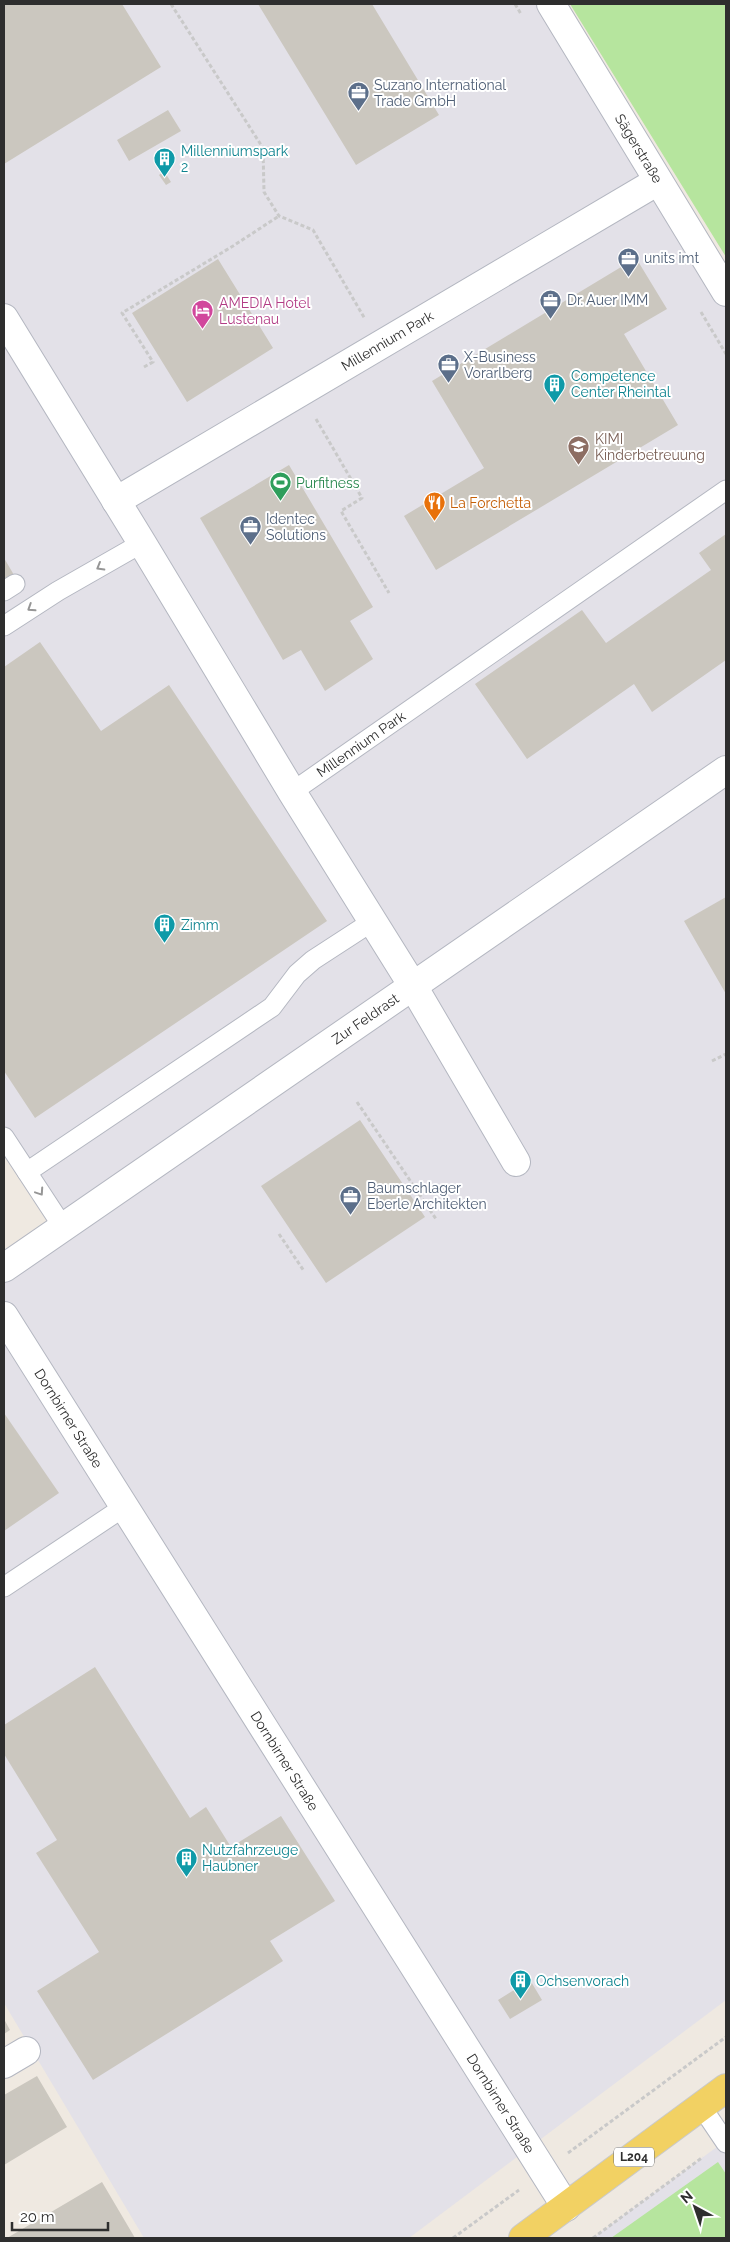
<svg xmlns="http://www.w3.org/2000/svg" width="730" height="2242" viewBox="0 0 730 2242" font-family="Raleway,sans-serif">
<rect width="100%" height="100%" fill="#efe9e1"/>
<path fill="#e3e1e8" d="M4 4H550L726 299V2000L409 2238H144L4 2003V1268L63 1227 4 1139Z
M726 2139V2238H593L725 2141Z"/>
<path fill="#b6e59e" d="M570 4H726V257Z
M718 2162 726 2174V2238H611Z"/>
<path fill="#cbc7bf" d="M4 4H122L161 67 4 164Z
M258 4H372L439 115 356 165Z
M168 110 181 131 129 161 117 140Z
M164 171 171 182 166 185 159 175Z
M636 258 667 309 624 334 678 425 436 570 404 516 484 468 432 381Z
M218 259 273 348 187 402 132 313Z
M289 465 373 607 350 621 373 659 325 691 301 650 283 660 200 518Z
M726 534V660L652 712 634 684 527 759 475 684 582 610 606 643 711 570 699 553Z
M4 558 14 575 4 582Z
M40 642 101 731 169 685 327 921 35 1118 4 1071V667Z
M726 897V994L684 921Z
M360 1120 425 1217 326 1283 261 1186Z
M4 1413 59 1493 4 1531Z
M95 1667 190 1818 206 1807 231 1847 281 1816 335 1901 270 1941 283 1961 93 2080 37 1991 99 1952 36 1853 57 1840 4 1754V1725Z
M530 1980 542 2000 510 2019 498 2000Z
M4 2019 10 2030 4 2034Z
M37 2076 67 2127 4 2165V2095Z
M102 2182 135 2238H7Z"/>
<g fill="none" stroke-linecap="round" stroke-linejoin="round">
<defs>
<g id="service">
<path d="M4 591 15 584"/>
<path d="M4 626 58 591 142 543"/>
<path id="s1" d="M292 792 726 490"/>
<path d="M4 1137 63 1227"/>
<path d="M27 1172 272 1007 297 974 313 960 373 921"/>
<path d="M4 1587 124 1507"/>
<path d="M701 2106 726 2143"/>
</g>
<g id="minor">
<path id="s2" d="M551 4 726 292"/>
<path d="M4 318 142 543 292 792 413 986 516 1162"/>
<path id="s3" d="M116 501 658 181"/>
<path id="s4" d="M4 1268 726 770"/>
<path id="s5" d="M4 1316 566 2207"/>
<path d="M4 2064 26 2051"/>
</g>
<path id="primary" d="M523 2238 726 2088"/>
</defs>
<use href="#service" stroke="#b4b7c1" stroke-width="21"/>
<use href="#minor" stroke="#b4b7c1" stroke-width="30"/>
<use href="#primary" stroke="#c9c9c9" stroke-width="30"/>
<path stroke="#c9c9c9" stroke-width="3" stroke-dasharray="4 2.5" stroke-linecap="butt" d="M171 4 263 148 264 192 279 216 313 230 365 319
M515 4 521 14
M701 312 726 354
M144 367 153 362 122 313 233 246 279 216
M316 419 362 498 341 511 389 593
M712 1061 726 1054
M357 1102 436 1219
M279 1234 304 1271
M568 2153 726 2037
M453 2238 519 2190
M593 2238 703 2157"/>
<use href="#service" stroke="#fff" stroke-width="19"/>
<use href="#minor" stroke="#fff" stroke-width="28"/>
<use href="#primary" stroke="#f2d163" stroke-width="28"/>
</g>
<defs><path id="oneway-chevron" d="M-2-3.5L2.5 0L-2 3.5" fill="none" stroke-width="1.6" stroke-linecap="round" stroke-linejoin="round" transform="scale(1.25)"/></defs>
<g stroke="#969696">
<use href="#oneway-chevron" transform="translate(100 567) rotate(150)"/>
<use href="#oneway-chevron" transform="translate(31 608) rotate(147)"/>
<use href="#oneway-chevron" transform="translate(40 1192) rotate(56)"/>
</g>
<defs>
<symbol id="office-pin" viewBox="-11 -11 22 30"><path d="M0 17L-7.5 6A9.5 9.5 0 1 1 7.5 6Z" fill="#5c6f8a" stroke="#fff"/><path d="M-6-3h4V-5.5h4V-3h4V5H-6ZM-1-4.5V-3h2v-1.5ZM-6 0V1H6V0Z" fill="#fff"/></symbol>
<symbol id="building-pin" viewBox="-11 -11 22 30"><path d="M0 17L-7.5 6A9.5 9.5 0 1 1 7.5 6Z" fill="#0f9aa8" stroke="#fff"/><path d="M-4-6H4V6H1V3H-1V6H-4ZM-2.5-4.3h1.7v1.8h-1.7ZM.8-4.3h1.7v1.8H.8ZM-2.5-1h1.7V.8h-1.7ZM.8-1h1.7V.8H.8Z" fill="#fff"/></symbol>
<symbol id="hotel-pin" viewBox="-11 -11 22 30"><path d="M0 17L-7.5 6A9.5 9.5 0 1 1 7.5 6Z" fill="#d1479c" stroke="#fff"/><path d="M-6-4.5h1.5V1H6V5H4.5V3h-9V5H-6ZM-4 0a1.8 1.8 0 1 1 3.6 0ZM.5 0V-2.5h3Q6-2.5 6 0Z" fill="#fff"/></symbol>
<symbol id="school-pin" viewBox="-11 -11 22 30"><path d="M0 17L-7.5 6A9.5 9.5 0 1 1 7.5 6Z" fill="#8d6e63" stroke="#fff"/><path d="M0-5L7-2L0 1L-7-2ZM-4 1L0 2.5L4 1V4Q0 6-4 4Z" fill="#fff"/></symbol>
<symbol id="stadium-pin" viewBox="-11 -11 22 30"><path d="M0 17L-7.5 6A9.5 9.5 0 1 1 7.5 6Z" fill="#2e9e5b" stroke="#fff"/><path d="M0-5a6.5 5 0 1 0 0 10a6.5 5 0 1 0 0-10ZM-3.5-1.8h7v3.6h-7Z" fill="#fff"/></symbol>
<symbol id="restaurant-pin" viewBox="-11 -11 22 30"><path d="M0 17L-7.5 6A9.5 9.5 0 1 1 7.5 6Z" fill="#e8710a" stroke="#fff"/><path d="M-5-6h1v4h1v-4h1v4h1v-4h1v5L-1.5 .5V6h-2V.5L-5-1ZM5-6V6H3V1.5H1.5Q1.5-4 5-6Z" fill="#fff"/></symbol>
</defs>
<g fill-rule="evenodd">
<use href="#office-pin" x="346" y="80" width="25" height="34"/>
<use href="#building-pin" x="152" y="146" width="25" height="34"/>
<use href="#office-pin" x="616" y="246" width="25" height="34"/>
<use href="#office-pin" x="538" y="288" width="25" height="34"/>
<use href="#hotel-pin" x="190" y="298" width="25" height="34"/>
<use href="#office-pin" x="436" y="352" width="25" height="34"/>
<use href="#building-pin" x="542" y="372" width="25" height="34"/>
<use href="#school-pin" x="566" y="434" width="25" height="34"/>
<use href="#stadium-pin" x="268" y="470" width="25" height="34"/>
<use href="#restaurant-pin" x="422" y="490" width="25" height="34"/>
<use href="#office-pin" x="238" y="514" width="25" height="34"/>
<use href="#building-pin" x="152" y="912" width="25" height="34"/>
<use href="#office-pin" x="338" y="1184" width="25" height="34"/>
<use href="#building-pin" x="174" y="1846" width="25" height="34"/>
<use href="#building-pin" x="508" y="1968" width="25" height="34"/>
</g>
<g text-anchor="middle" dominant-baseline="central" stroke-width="4" stroke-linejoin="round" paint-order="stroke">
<rect fill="#fff" stroke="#6d6d6d" stroke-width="1" x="614" y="2147.5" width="40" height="19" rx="4"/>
<g font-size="12" font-weight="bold" fill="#2e2e2e">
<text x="634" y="2157">L204</text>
</g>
<g font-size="14" fill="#4e5e75" stroke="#fff" text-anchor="start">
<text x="374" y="85">Suzano International<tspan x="374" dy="16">Trade GmbH</tspan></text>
<text x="644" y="258">units imt</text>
<text x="567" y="300">Dr. Auer IMM</text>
<text x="464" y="357">X-Business<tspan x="464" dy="16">Vorarlberg</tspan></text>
<text x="266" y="519">Identec<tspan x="266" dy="16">Solutions</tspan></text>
<text x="367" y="1188">Baumschlager<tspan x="367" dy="16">Eberle Architekten</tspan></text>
</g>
<g font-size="14" fill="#2e2e2e" stroke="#fff">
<text stroke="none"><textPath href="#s2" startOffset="169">Sägerstraße</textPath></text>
<text stroke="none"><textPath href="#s3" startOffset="315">Millennium Park</textPath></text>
<text stroke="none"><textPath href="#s1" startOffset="84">Millennium Park</textPath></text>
<text stroke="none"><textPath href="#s4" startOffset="439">Zur Feldrast</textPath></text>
<text stroke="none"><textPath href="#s5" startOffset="121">Dornbirner Straße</textPath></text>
<text stroke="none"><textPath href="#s5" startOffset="526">Dornbirner Straße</textPath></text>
<text stroke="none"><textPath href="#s5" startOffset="931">Dornbirner Straße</textPath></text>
</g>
<g font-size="14" fill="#0d838f" stroke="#fff" text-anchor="start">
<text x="181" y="151">Millenniumspark<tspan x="181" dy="16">2</tspan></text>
<text x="571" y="376">Competence<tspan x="571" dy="16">Center Rheintal</tspan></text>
<text x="181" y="925">Zimm</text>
<text x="202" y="1850">Nutzfahrzeuge<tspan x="202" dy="16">Haubner</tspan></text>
<text x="536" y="1981">Ochsenvorach</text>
</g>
<g font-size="14" fill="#b23c85" stroke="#fff" text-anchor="start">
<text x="219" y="303">AMEDIA Hotel<tspan x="219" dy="16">Lustenau</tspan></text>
</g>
<g font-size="14" fill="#785e54" stroke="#fff" text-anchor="start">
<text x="595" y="439">KIMI<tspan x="595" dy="16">Kinderbetreuung</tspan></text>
</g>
<g font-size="14" fill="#27864d" stroke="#fff" text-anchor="start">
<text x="296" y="483">Purfitness</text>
</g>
<g font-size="14" fill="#c56008" stroke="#fff" text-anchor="start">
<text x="450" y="503">La Forchetta</text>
</g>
</g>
<rect width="730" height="2242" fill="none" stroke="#2e2e2e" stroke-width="10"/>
<g transform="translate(695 2207) rotate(320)" stroke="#ffffff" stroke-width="4" paint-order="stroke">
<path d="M0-4L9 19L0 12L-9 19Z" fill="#2e2e2e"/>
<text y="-8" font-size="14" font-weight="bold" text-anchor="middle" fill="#2e2e2e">N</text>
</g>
<path d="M12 2222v8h96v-8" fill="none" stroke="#2e2e2e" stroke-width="2.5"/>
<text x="20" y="2222" font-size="15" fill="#2e2e2e" stroke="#ffffff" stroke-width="4" paint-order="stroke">20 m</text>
</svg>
